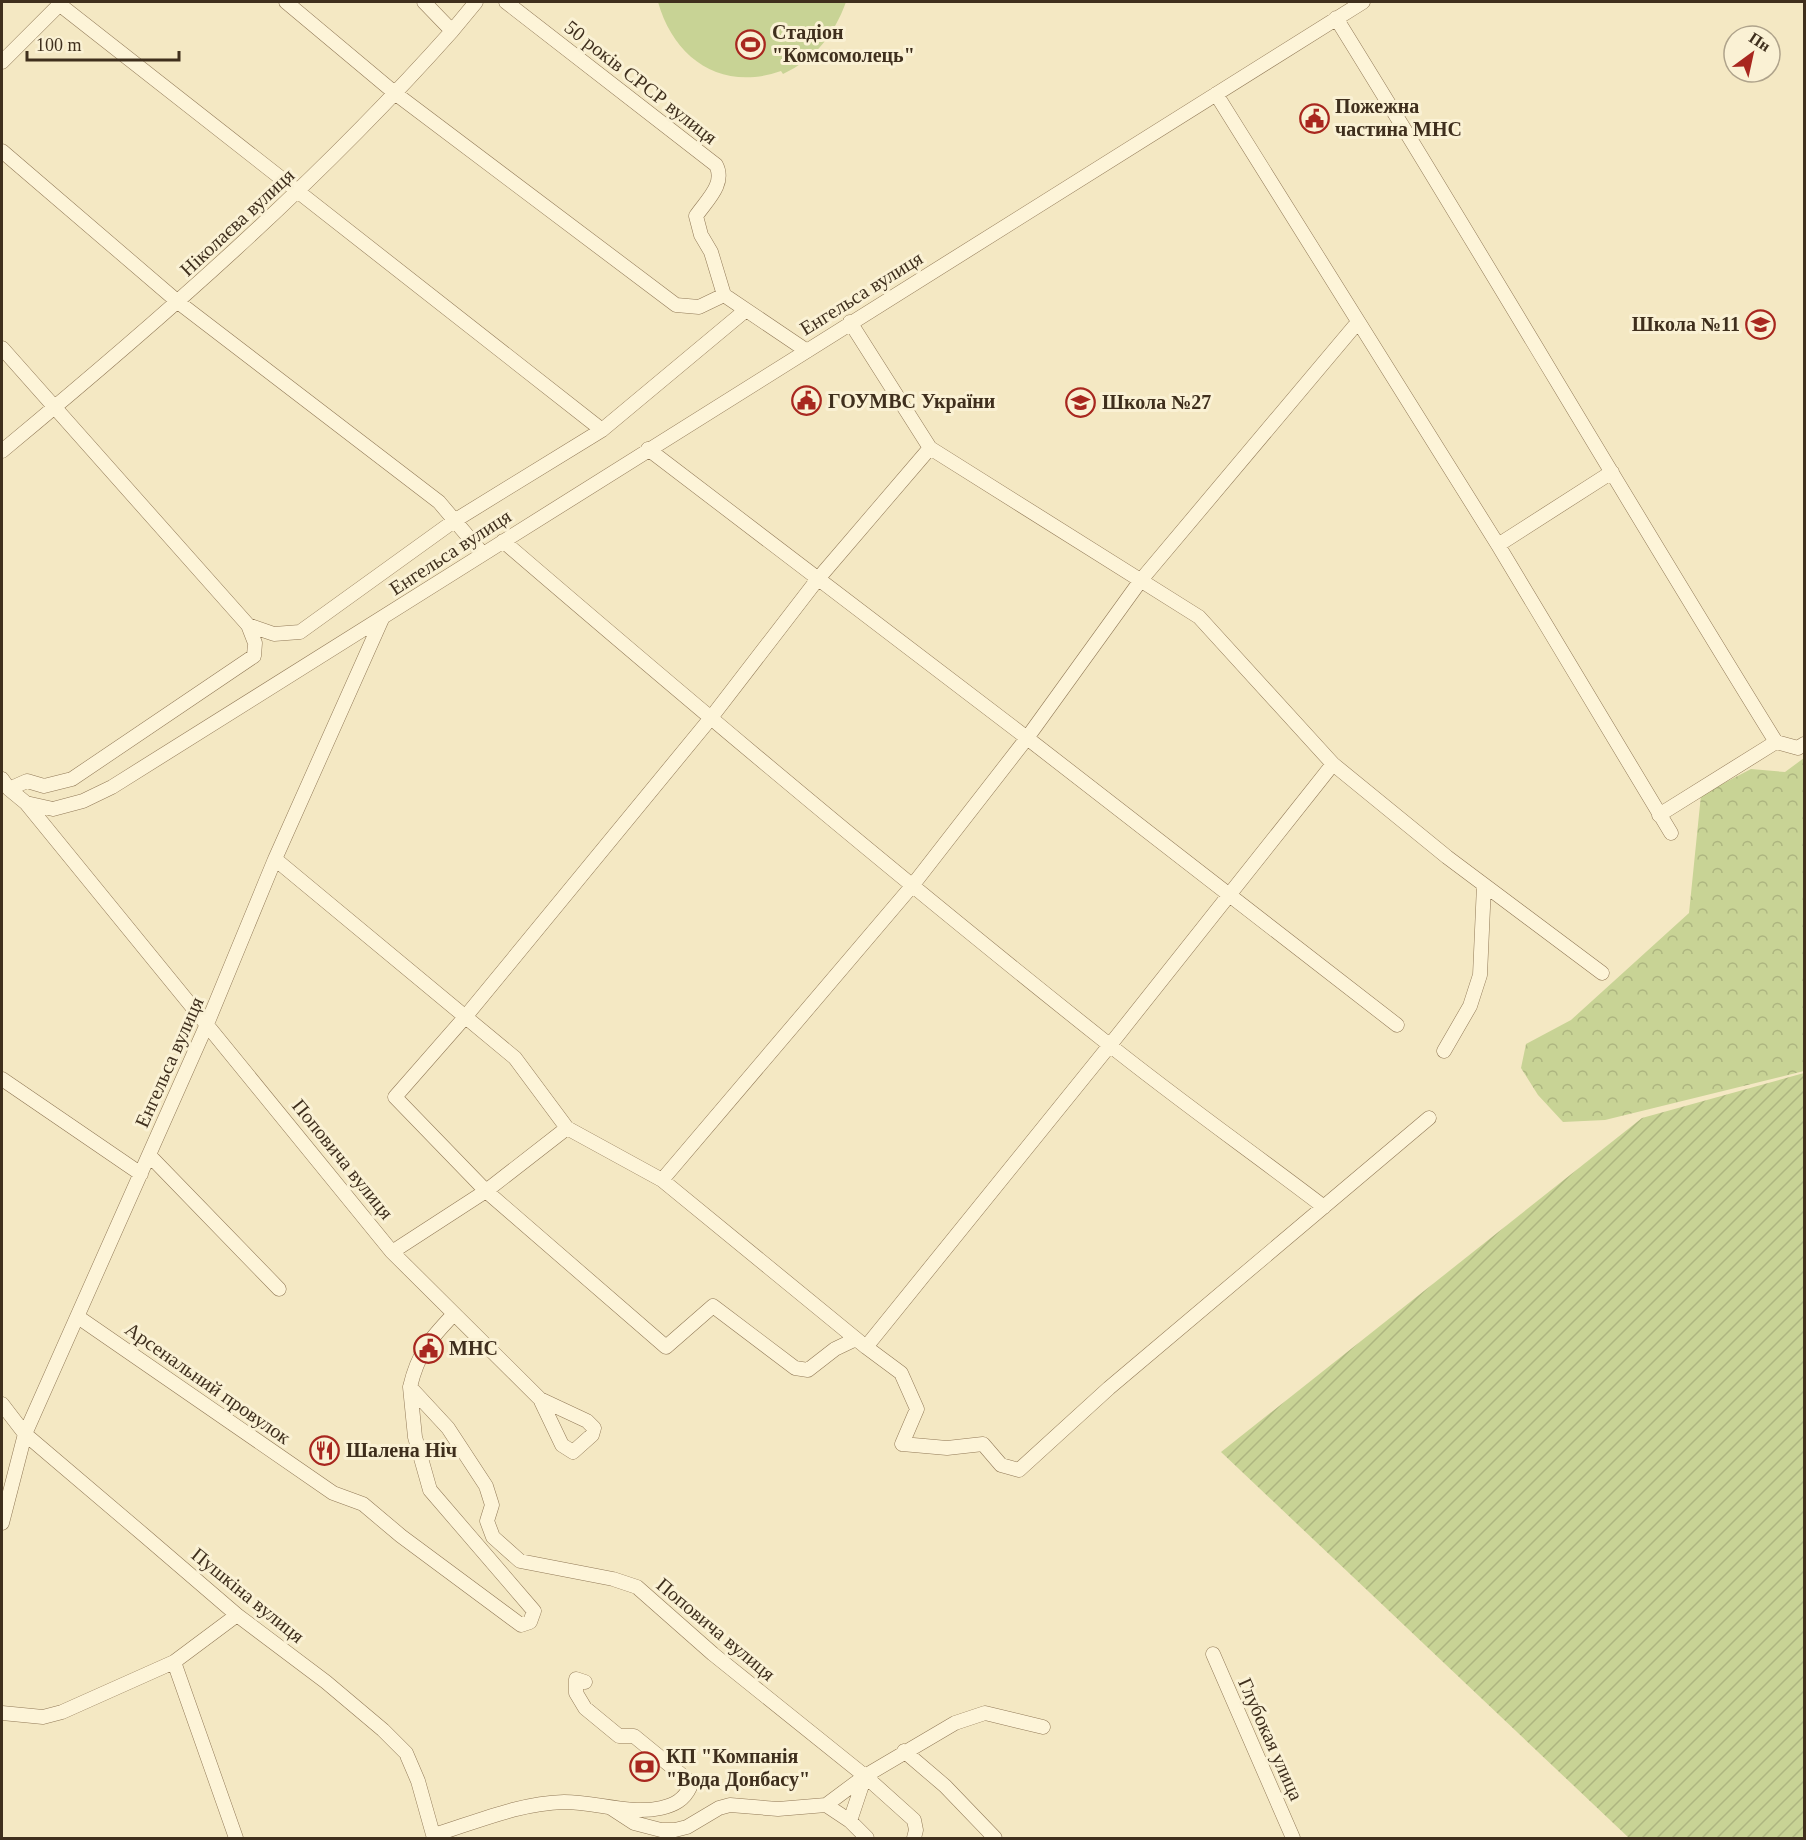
<svg xmlns="http://www.w3.org/2000/svg" width="1806" height="1840" viewBox="0 0 1806 1840" font-family="Georgia,serif">
<defs>
<pattern id="forest-crowns" width="20" height="18" patternUnits="userSpaceOnUse" patternTransform="scale(1.5)"><rect width="20" height="18" fill="#c8d395"/><path d="M2 6a3 3 0 1 1 6 0M12 15a3 3 0 1 1 6 0" fill="none" stroke="#adb580"/></pattern>
<pattern id="garden-furrows" width="10" height="10" patternUnits="userSpaceOnUse" patternTransform="scale(1.5)"><rect width="10" height="10" fill="#c8d395"/><path d="M-1 1l2-2M0 10L10 0M9 11l2-2" fill="none" stroke="#adb580"/></pattern>
</defs>
<rect width="100%" height="100%" fill="#f4e8c3"/>
<path fill="#c8d395" d="M658 2H846C834 35 815 59 783 74L781 71C722 92 674 59 658 2Z"/>
<path fill="url(#forest-crowns)" d="M1804 758V1071L1605 1120 1563 1122 1538 1095 1521 1068 1526 1044 1571 1020 1689 913 1701 795 1751 769 1785 772Z"/>
<path fill="url(#garden-furrows)" d="M1804 1073V1838H1629L1221 1452 1642 1118Z"/>
<g fill="none" stroke-linecap="round" stroke-linejoin="round">
<defs>
<path id="minor" d="M286 2 396 94 676 305 699 307 724 295
M506 2 716 165C726 184 706 201 696 216L701 235 711 252 724 295 807 351
M59 4 602 430
M1336 18C1485 258 1627 502 1776 742L1798 748 1804 744
M452 31 476 2
M2 62 62 2
M1216 94 1498 545 1671 833
M2 151 178 302 439 502 482 553
M850 322 930 448 1199 617 1333 764 1447 857 1602 973
M2 348 248 625 255 643 254 656 72 779 44 786 27 781 9 789
M648 449 1027 738 1397 1025
M2 451C160 320 315 185 452 31L424 2
M503 541C702 712 902 880 1107 1043 1178 1100 1252 1152 1324 1207
M1498 545 1612 472
M248 625 274 634 300 632 454 521 602 430 746 310
M2 779 9 789 26 803 392 1252 540 1399 562 1445 573 1452 592 1435 594 1428 587 1421 540 1399
M26 803 53 809 83 801 112 787 1363 2
M1659 815 1776 742
M275 859 515 1058 567 1128
M1444 1051 1470 1006 1480 975 1484 885
M2 1079 141 1174
M149 1155 279 1289
M662 1180 912 886 1027 738 1141 580 1358 322
M392 1252 486 1191 567 1128 662 1180 866 1347 901 1373 917 1409 902 1444 947 1448 983 1444 1001 1465 1019 1470 1109 1388 1429 1118
M453 1315C430 1339 418 1353 410 1387L448 1428 486 1486 492 1505 487 1521 493 1537 520 1561 613 1579 637 1587 713 1654 865 1776 914 1820 916 1830 914 1838
M78 1317 333 1493 363 1504 401 1536 521 1625 530 1622 534 1611 430 1490 415 1437 410 1387
M856 1339 835 1349 808 1370 795 1368 713 1306 666 1347 486 1191 395 1097 466 1016 710 719 817 580 930 448
M866 1347 1110 1045 1333 764
M2 1404 25 1434 145 1536 237 1615 326 1682 383 1730 406 1753 418 1781 434 1838
M2 1523 25 1434 207 1024 275 859 382 619
M1213 1654 1293 1838
M174 1662 236 1838
M2 1713 43 1717 62 1712 174 1662 237 1615
M904 1751 945 1786 995 1838
M865 1776 955 1723 985 1713 1043 1727
M826 1805 850 1821 867 1838
M611 1808 634 1823 661 1830H675L687 1827 719 1808 730 1805 778 1809 826 1805 865 1776 850 1821
M434 1835C476 1822 520 1803 564 1802 596 1802 630 1815 661 1808 674 1805 684 1800 690 1787L689 1781 634 1736H619L585 1708 576 1693V1679L585 1682"/>
</defs>
<use href="#minor" stroke="#917957" stroke-width="15"/>
<use href="#minor" stroke="#fdf4d8" stroke-width="14"/>
</g>
<defs>
<symbol id="stadium-ring" viewBox="-11 -11 22 22"><circle r="9.5" fill="#faf1d4" stroke="#a8271f" stroke-width="1.5"/><path d="M0-5a6.5 5 0 1 0 0 10a6.5 5 0 1 0 0-10ZM-3.5-1.8h7v3.6h-7Z" fill="#a8271f"/></symbol>
<symbol id="civic-ring" viewBox="-11 -11 22 22"><circle r="9.5" fill="#faf1d4" stroke="#a8271f" stroke-width="1.5"/><path d="M-.6-6.5H3V-4.5H.6V-3L4-1V1h2V6H-6V1h2V-1L-.6-3ZM-1.2 2.5V6h2.4V2.5Z" fill="#a8271f"/></symbol>
<symbol id="school-ring" viewBox="-11 -11 22 22"><circle r="9.5" fill="#faf1d4" stroke="#a8271f" stroke-width="1.5"/><path d="M0-5L7-2L0 1L-7-2ZM-4 1L0 2.5L4 1V4Q0 6-4 4Z" fill="#a8271f"/></symbol>
<symbol id="restaurant-ring" viewBox="-11 -11 22 22"><circle r="9.5" fill="#faf1d4" stroke="#a8271f" stroke-width="1.5"/><path d="M-5-6h1v4h1v-4h1v4h1v-4h1v5L-1.5 .5V6h-2V.5L-5-1ZM5-6V6H3V1.5H1.5Q1.5-4 5-6Z" fill="#a8271f"/></symbol>
<symbol id="bank-ring" viewBox="-11 -11 22 22"><circle r="9.5" fill="#faf1d4" stroke="#a8271f" stroke-width="1.5"/><path d="M-6-4H6V4H-6ZM0-2.3a2.3 2.3 0 1 0 0 4.6a2.3 2.3 0 1 0 0-4.6Z" fill="#a8271f"/></symbol>
</defs>
<g fill-rule="evenodd">
<use href="#stadium-ring" x="734" y="28" width="33" height="33"/>
<use href="#civic-ring" x="1298" y="102" width="33" height="33"/>
<use href="#school-ring" x="1744" y="308" width="33" height="33"/>
<use href="#civic-ring" x="790" y="384" width="33" height="33"/>
<use href="#school-ring" x="1064" y="386" width="33" height="33"/>
<use href="#civic-ring" x="412" y="1332" width="33" height="33"/>
<use href="#restaurant-ring" x="308" y="1434" width="33" height="33"/>
<use href="#bank-ring" x="628" y="1750" width="33" height="33"/>
</g>
<g text-anchor="middle" dominant-baseline="central" stroke-width="6" stroke-linejoin="round" paint-order="stroke">
<g font-size="20" font-weight="bold" fill="#3f2f1d" stroke="#faf1d4" text-anchor="start">
<text x="772" y="32">Стадіон<tspan x="772" dy="23">"Комсомолець"</tspan></text>
<text x="1335" y="106">Пожежна<tspan x="1335" dy="23">частина МНС</tspan></text>
<text x="1740" y="324" text-anchor="end">Школа №11</text>
<text x="828" y="401">ГОУМВС України</text>
<text x="1102" y="402">Школа №27</text>
<text x="449" y="1348">МНС</text>
<text x="346" y="1450">Шалена Нiч</text>
<text x="666" y="1756">КП "Компанія<tspan x="666" dy="23">"Вода Донбасу"</tspan></text>
</g>
<g font-size="20" fill="#3f2f1d" stroke="#faf1d4">
<text transform="translate(641 82) rotate(38)">50 років СРСР вулиця</text>
<text transform="translate(237 222) rotate(-43)">Ніколаєва вулиця</text>
<text transform="translate(861 293) rotate(-32)">Енгельса вулиця</text>
<text transform="translate(450 552) rotate(-33)">Енгельса вулиця</text>
<text transform="translate(169 1062) rotate(-66)">Енгельса вулиця</text>
<text transform="translate(343 1159) rotate(51)">Поповича вулиця</text>
<text transform="translate(208 1383) rotate(35)">Арсенальний провулок</text>
<text transform="translate(248 1595) rotate(39)">Пушкіна вулиця</text>
<text transform="translate(716 1629) rotate(40)">Поповича вулиця</text>
<text transform="translate(1271 1739) rotate(66)">Глубокая улица</text>
</g>
</g>
<rect width="1806" height="1840" fill="none" stroke="#3f2f1d" stroke-width="6"/>
<g transform="translate(1752 54) rotate(33)"><circle r="28" fill="#faf1d4" stroke="#afa38b" stroke-width="1.5"/>
<path d="M0-4.5L10 22L0 15L-10 22Z" fill="#a8271f"/>
<text y="-9" font-size="16" font-weight="bold" text-anchor="middle" fill="#3f2f1d">Пн</text>
</g>
<path d="M27 51v9h152v-9" fill="none" stroke="#3f2f1d" stroke-width="3"/>
<text x="36" y="51" font-size="18" fill="#3f2f1d" stroke="#faf1d4" stroke-width="4.5" paint-order="stroke">100 m</text>
</svg>
